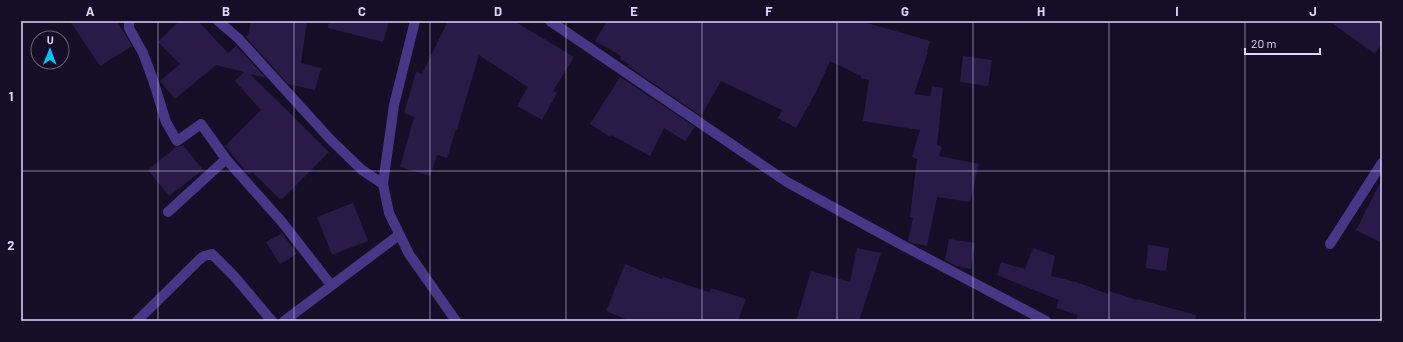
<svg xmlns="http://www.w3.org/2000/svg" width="1403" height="342" viewBox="0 0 1403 342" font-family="Barlow,sans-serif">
<rect width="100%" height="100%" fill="#160e27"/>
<path fill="#2a1a48" d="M70 21H117L132 46 100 66Z
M179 21H198L228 53 236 46 266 78 250 74 329 152 281 200 252 172 249 175 225 146 261 110 235 81 244 72 216 65 175 99 160 81 180 64 158 42Z
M251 21H307L301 63 321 68 315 90 288 84 246 37 248 35Z
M329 21H389L383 42 328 28Z
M448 21H514L574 57 553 91 557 93 542 120 517 106 528 87 479 55 457 129H456L447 158 437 155 430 176 400 167 414 117 404 113 416 72 422 74Z
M607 21H860L930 41 927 52H928L914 94 930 96 932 86 943 88 937 145 942 147 939 156 979 164 970 202 937 197 927 246 913 243 908 241 913 218 910 217 917 159 912 157 920 130 863 121 869 80 861 78V76L830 61 816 92 796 128 778 118 782 110 721 81 701 116 628 66 629 64 620 59 621 56 595 41Z
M1329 21H1382V44L1375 54Z
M963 56 992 60 988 86 960 82Z
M620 77 695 127 685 141 664 128 650 156 611 135 610 137 590 124Z
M183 145 203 170 169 196 148 170 176 147Z
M1382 179V243L1356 230Z
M353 203 368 241 332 255 317 217Z
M282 233 297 254 280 264 266 242Z
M949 239 975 243 971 269 956 266 945 260Z
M1148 245 1169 248 1166 271 1146 268Z
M857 248 881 253 859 321H796L811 271 850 282Z
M1033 248 1055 256 1051 276 1076 282 1108 294 1109 291 1137 300V299L1196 315 1195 321H1076L1078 315 1056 308 1059 300 997 275 1001 262 1025 269Z
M625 264 662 279 663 277 709 292 711 288 746 299 738 321H630L606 311Z"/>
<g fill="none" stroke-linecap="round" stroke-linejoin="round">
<path stroke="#463887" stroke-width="10" d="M129 21V28L143 53 153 80 166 122 177 141 201 124 226 159 282 222 331 285
M218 21 238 38 330 139 362 170 383 184
M550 21 787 182 902 245 1046 321
M168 212 226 159
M1330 244 1382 163
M137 321 200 259 204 256 212 254 234 276 272 321
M284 321 399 235"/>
<path stroke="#463887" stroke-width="10" d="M415 21 394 105 383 184 389 213 409 254 456 321"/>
</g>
<path fill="none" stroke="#dfd4ff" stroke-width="1" stroke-opacity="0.55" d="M158 21V321M294 21V321M430 21V321M566 21V321M702 21V321M837 21V321M973 21V321M1109 21V321M1245 21V321M21 171H1382"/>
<rect width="1403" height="342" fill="none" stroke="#160e27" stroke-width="44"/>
<g transform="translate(50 50) rotate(1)"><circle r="19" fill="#160e27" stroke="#665d7d"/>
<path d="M0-3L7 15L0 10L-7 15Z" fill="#00c0ff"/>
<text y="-6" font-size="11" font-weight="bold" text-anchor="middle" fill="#dfd4ff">U</text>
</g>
<path d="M1245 48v6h75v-6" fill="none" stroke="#dfd4ff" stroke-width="2"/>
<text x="1251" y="48" font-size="12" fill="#dfd4ff" stroke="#160e27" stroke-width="3" paint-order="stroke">20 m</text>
<rect x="22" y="22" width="1359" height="298" fill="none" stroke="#dfd4ff" stroke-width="1.5"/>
<g font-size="13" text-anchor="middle" font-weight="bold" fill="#dfd4ff">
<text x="90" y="16">A</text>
<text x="226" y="16">B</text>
<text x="362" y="16">C</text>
<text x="498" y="16">D</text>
<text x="634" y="16">E</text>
<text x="769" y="16">F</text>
<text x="905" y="16">G</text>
<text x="1041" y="16">H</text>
<text x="1177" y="16">I</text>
<text x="1313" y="16">J</text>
<text x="11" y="101">1</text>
<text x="11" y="250">2</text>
</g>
</svg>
